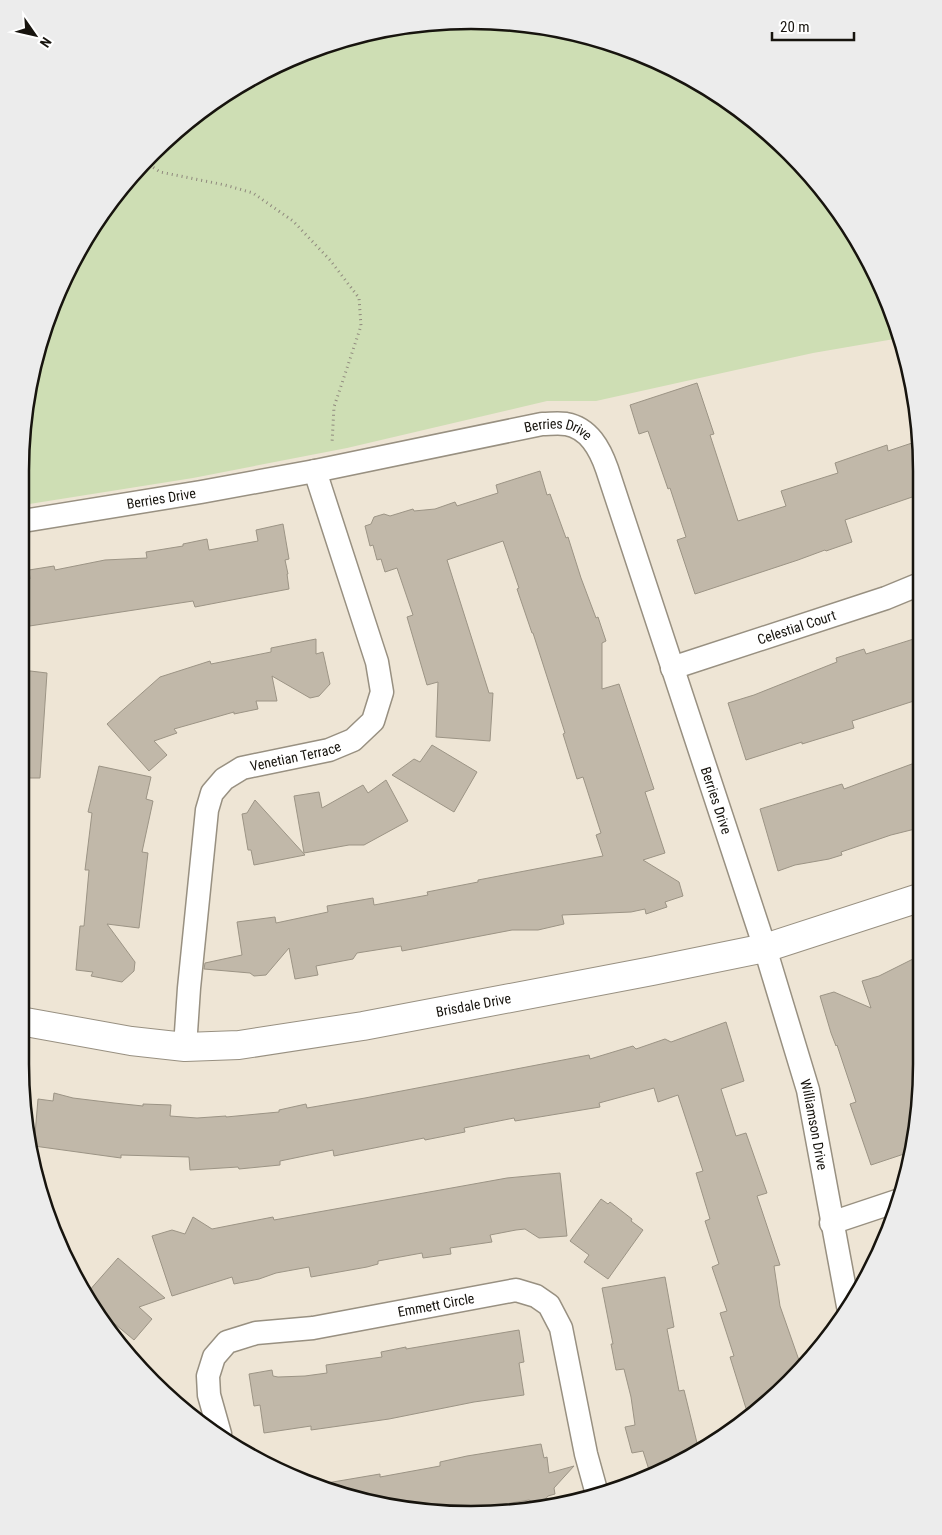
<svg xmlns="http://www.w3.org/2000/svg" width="942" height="1535" viewBox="0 0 942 1535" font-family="'Roboto Condensed',sans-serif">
<rect width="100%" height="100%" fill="#eee5d5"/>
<path fill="#cedeb4" d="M500 21 587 35 670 66 745 113 810 174 862 246 900 338 813 353 596 401H547L347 448 193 478 23 505 24 412 54 299 113 197 173 132 245 81 326 44 412 24Z"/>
<path fill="#c1b8a9" stroke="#9c9485" d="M697 383 714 434 710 435 738 521 786 506 781 491 838 473 835 463 887 445 888 451 921 440V494L845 520 852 542 826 551 825 550 798 560 695 594 677 540 686 537 670 488 668 489 648 431 639 434 630 405Z
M540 471 547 495 550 494 566 538 568 537 581 578 596 618 598 617 606 641 602 643V689L619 684 654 789 645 792 665 853 643 860 679 882 683 896 665 902 667 907 646 914 645 909 631 912 562 915 564 924 538 930H512L402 951 401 946 357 953 353 959 316 966 318 975 295 979 289 948 266 975 254 976 250 973 204 969 205 963 242 955 237 922 275 917 276 923 328 912 327 906 373 898 374 905 428 895 427 892 478 882V880L603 856 596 835 601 833 583 777 577 779 563 734 565 733 533 633H532L517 589 519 588 503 541 447 560 489 693H493L490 741 436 737 438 682 427 685 407 617 413 615 397 568 385 572 381 559 377 560 373 545 370 546 365 526 371 524 374 517 384 514 390 516 413 509 414 511 435 509 455 502 457 506 498 493 496 485Z
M283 524 289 559 285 560 288 574H287L289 589 195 607 193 601 23 627V582L30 579 29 570 54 566 55 570 105 560 147 558 146 552 183 546V544L207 539 209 550 258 541 256 530Z
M920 637V699L852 721 854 728 802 744V742L746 760 728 703 754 695 837 662 836 658 864 649 866 654Z
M316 639V654L323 652 330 684 319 696 310 698 272 676 277 701H256L258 709 234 714V712L174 729 177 733 154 741 167 755 149 771 107 724 160 677 210 661 211 664 271 652V648Z
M22 670 47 673 40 778H22Z
M432 745 477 772 454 812 392 775 414 759 420 762Z
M920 761 919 828 891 835 841 852 842 855 829 859 795 865 778 871 760 809 842 784 844 789Z
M99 766 151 777 146 799 153 801 142 852 148 853 139 928 107 924 135 962 134 971 122 982 91 976 93 972 76 970 80 926H84L89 870H85L92 813 88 812Z
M386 780 408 821 364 845H349L304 853 294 796 319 792 322 808 363 785 368 793Z
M255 800 305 855 254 865 251 850H248L242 814 247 813Z
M919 956 918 1123 910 1152 871 1165 850 1104 856 1102 837 1045 836 1046 831 1033 820 996 834 992 871 1008 862 981 879 976Z
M726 1022 744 1081 721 1089 736 1136 746 1133 767 1193 757 1196 780 1265 774 1266 780 1306 801 1366 749 1418 730 1357 734 1356 720 1313 727 1311 712 1267 719 1264 705 1221 710 1219 696 1173 703 1171 678 1095 658 1102 654 1088 599 1103 600 1107 515 1121 514 1118 464 1128 465 1132 425 1140 424 1138 334 1156 333 1150 280 1161V1165L239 1169 238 1167 190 1170 189 1157 121 1155V1158L34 1146 38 1099 53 1101 54 1093 73 1098 114 1103 143 1106V1104L171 1105 170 1116 197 1118 226 1116V1117L279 1112V1110L306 1104 307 1108 365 1098 589 1055 590 1059 633 1046 636 1049 665 1039 671 1042Z
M560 1173 567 1236 539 1238 525 1229 516 1230 490 1235 492 1242 450 1248 451 1254 423 1258 422 1253 378 1261V1264L367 1267 311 1277 309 1267 276 1273 259 1279 234 1284 232 1277 172 1296 152 1236 172 1230 185 1234 193 1217 212 1229 273 1217 274 1220 507 1178Z
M601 1199 608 1204 610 1202 632 1219 631 1221 643 1230 608 1279 584 1262 589 1255 570 1241Z
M118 1258 165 1298 139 1307 152 1319 134 1340 97 1309 88 1292Z
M665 1277 674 1327 667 1329 679 1391 684 1390 698 1447 650 1473 643 1451 632 1453 625 1427 635 1425 631 1397 624 1369 616 1370 611 1344H613L602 1288Z
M519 1330 524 1362 519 1363 524 1395 474 1402 389 1419 311 1430V1426L264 1433 260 1405 254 1406 249 1374 272 1370 273 1376 278 1377 305 1376 327 1373 326 1365 382 1357 381 1352 406 1347V1349Z
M541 1444 544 1458 547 1457 549 1473 574 1466 554 1488 555 1494 548 1496 543 1502 534 1503 529 1500 499 1505 500 1510 471 1515 326 1491 315 1485 380 1474V1477L440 1466V1462L467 1456Z"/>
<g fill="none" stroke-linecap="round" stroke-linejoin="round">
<defs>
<g id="minor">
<path id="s1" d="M23 521 201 492 315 471 542 424C550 424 558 423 566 424 589 428 600 449 607 469L765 948 808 1090 848 1306"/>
<path id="s2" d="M672 668 886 598 920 584"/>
<path id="s3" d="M185 1047 189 988 207 810 212 793 224 779 242 768 329 750 353 740 373 721 382 692 377 662 315 471"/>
<path d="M831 1223 897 1201"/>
<path id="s4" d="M220 1434 209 1395 208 1376 214 1357 227 1342 256 1333 313 1328 516 1290 536 1296 549 1305 561 1328 586 1454 597 1494"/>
</g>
<g id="tertiary">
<path id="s5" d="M20 1021 131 1041 185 1047 239 1045 363 1026 652 971 765 948 919 898"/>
</g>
</defs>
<use href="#minor" stroke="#989081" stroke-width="25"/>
<use href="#tertiary" stroke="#989081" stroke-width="30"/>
<path stroke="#8f887d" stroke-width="3" stroke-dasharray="1 4" stroke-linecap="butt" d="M145 162 160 172 225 185 253 193 293 221 330 260 359 298 361 326 334 407 332 443"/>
<use href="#minor" stroke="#fff" stroke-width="22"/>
<use href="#tertiary" stroke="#fff" stroke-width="28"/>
</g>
<g text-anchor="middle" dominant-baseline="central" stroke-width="4.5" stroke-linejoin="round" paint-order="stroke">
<g font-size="14" fill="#17140e" stroke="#fff">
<text stroke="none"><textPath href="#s1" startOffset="545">Berries Drive</textPath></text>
<text stroke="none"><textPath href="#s1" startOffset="140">Berries Drive</textPath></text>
<text stroke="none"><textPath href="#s2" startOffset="131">Celestial Court</textPath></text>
<text stroke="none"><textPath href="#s3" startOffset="350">Venetian Terrace</textPath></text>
<text stroke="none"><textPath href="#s1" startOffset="965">Berries Drive</textPath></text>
<text stroke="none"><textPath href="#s5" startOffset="459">Brisdale Drive</textPath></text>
<text stroke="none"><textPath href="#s1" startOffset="1304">Williamson Drive</textPath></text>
<text stroke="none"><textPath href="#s4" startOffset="312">Emmett Circle</textPath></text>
</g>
</g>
<path d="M0 0H942V1535H0ZM471 29H471A442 442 0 0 1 913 471V1064A442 442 0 0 1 471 1506H471A442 442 0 0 1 29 1064V471A442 442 0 0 1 471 29Z" fill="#ececec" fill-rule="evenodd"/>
<path fill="none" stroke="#17140e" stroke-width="2.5" d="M471 29H471A442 442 0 0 1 913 471V1064A442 442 0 0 1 471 1506H471A442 442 0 0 1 29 1064V471A442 442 0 0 1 471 29Z"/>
<g transform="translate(35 35) rotate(124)" stroke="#ffffff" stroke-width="4" paint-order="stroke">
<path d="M0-4L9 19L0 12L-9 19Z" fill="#17140e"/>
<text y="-8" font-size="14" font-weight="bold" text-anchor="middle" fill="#17140e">N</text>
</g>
<path d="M772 32v8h82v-8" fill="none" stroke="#17140e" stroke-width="2.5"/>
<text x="780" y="32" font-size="15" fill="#17140e" stroke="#ffffff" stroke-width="4" paint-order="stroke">20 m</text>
</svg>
